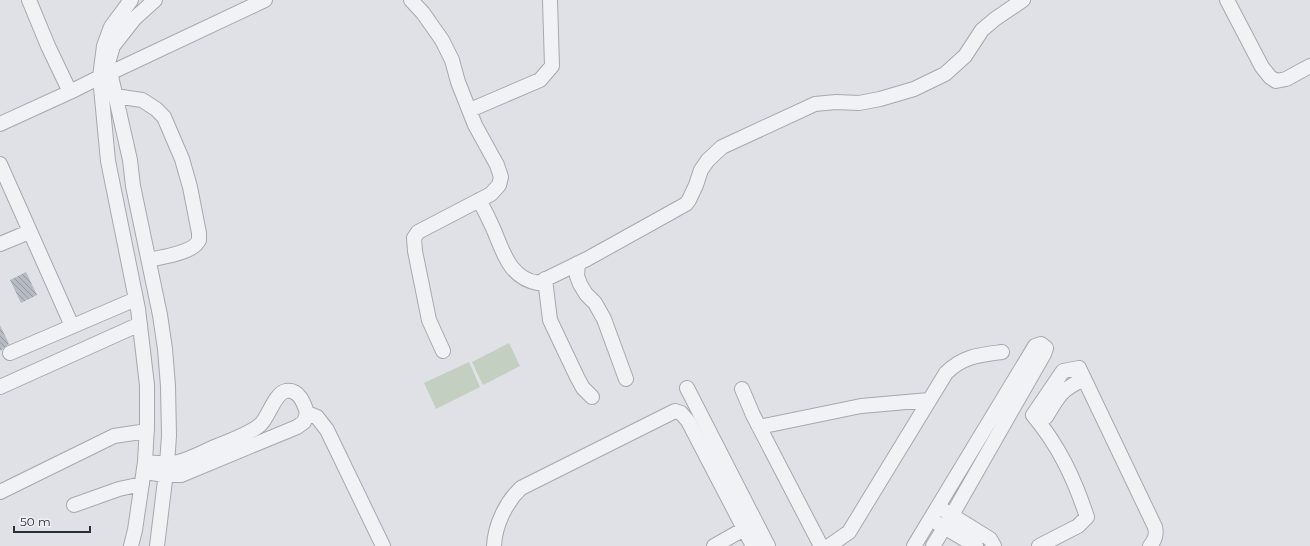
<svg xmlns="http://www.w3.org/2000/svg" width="1310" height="546" viewBox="0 0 1310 546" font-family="Montserrat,sans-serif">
<defs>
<pattern id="building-back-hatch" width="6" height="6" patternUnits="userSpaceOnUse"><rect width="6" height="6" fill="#b6bac2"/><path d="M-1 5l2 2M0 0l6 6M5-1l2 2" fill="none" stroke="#94989f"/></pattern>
</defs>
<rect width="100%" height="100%" fill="#dfe1e6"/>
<path fill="#c3cfc1" d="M509 343 520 366 483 385 472 362Z
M469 362 480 387 436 409 424 383Z"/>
<path fill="url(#building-back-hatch)" d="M26 272 37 295 21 303 10 280Z
M0 325 9 344 0 351Z"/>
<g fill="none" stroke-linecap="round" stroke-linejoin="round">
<defs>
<path id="minor" d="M29 0 48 46 70 92
M131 0 111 27 104 46 100 77 108 161 138 309 147 385V426L145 462 135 530 131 546
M155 0 135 18 113 46 108 63 130 160 133 186 160 315 165 349 168 386 169 436 167 464 157 546
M411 0 423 13 442 40 452 60 458 82 475 125 497 165 501 177 499 185 491 194 418 232 414 238 415 251 429 320 443 351
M1227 0 1262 67 1270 77 1276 81 1286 79 1310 66
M115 96 142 100 156 109 164 117 182 159 190 187 199 233C199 235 199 238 199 240 194 253 161 257 149 260
M470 110 540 80 552 66 550 0
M0 124 70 92 100 77 110 73 265 0
M0 164 72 326
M479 200C484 209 489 219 493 228 503 251 509 278 538 283L587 259 686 204 689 200 696 185 701 170 708 160 722 147 815 104 836 102 859 103 880 99 914 89 945 74 965 56 982 30 995 19 1023 0
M0 244 29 232
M578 263 577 276 580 284 586 294 595 303 604 319 626 379
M545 279 550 320 577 377 583 388 592 397
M10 353 136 299
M0 387 140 324
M687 388 768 546
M742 389 753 415 821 546
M307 413 317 417 327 430 383 546
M1046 417C1059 395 1061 390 1084 379
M759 427 861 406 929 400
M144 472 166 475H181L297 427 304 422 307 413C304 403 299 389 286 391 275 393 269 416 261 424 252 433 225 443 212 448 201 453 190 459 178 462 167 465 156 463 145 462
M0 492 114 436 147 431
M74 505 119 489 142 484
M945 511 990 539 994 546
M937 523 976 546
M494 546C495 525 506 502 521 488L675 411 681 413 688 421 753 546
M714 546 744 529
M829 546 849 532 946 373C963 356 979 355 1002 352
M914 546 1035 346 1041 344 1046 348 1044 354 952 515 933 546
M1039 546 1078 526 1087 517C1074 478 1059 446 1033 415L1063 371 1079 368 1155 527C1157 535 1155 540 1150 546"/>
</defs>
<use href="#minor" stroke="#a5a8af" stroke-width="16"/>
<use href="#minor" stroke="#f1f2f5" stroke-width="14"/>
</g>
<path d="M14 526v6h76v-6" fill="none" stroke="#292e3b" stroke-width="2"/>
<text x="20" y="526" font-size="12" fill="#292e3b" stroke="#eef0f4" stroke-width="3" paint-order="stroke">50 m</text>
</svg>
